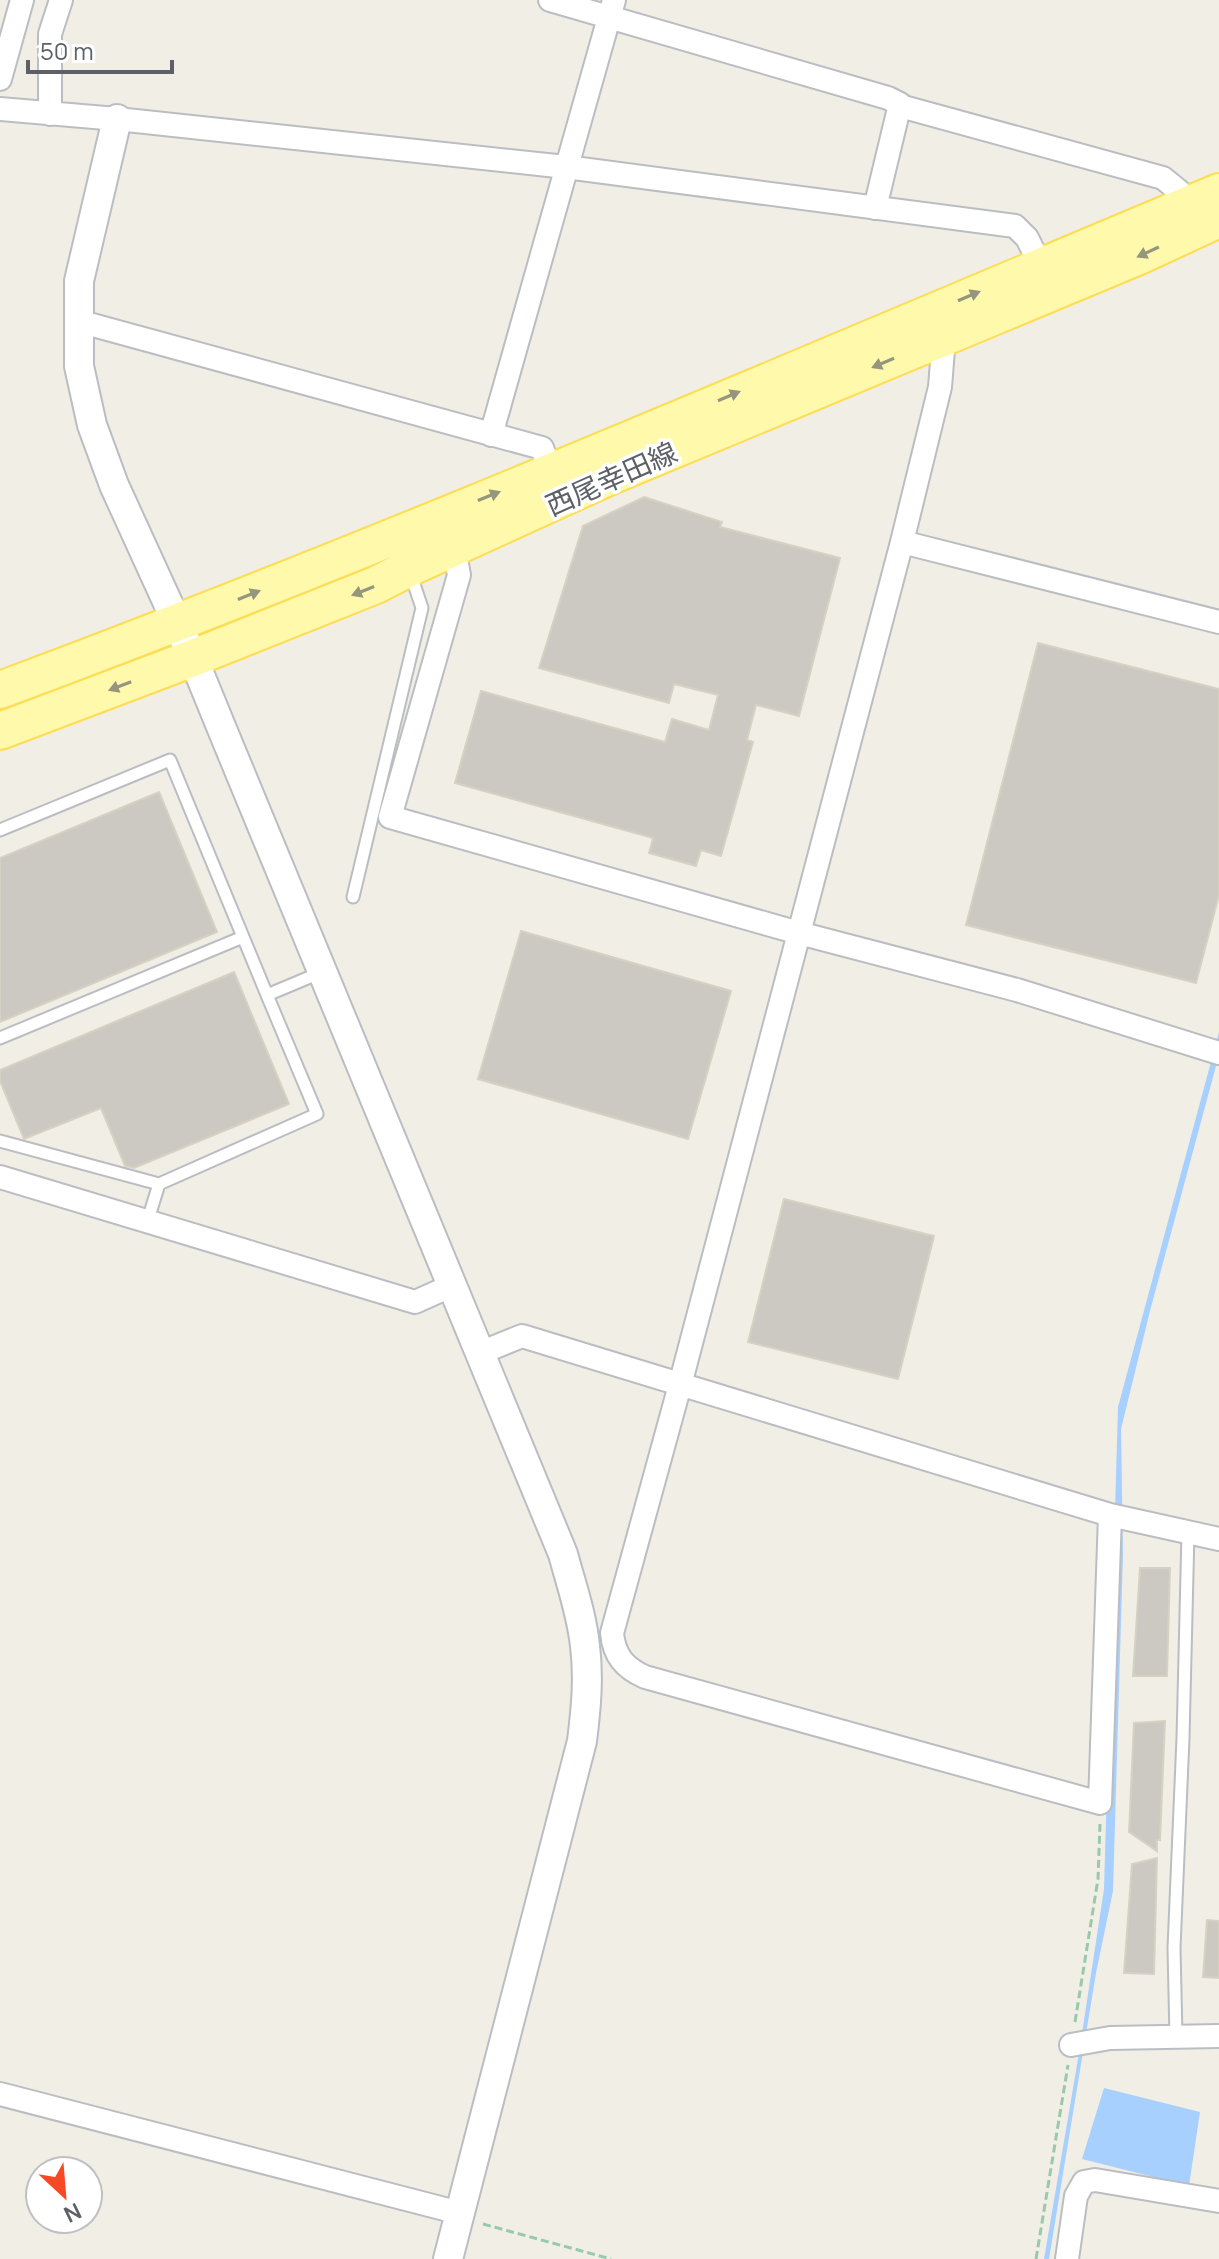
<svg xmlns="http://www.w3.org/2000/svg" width="1219" height="2259" viewBox="0 0 1219 2259" font-family="Manrope,'Noto Sans JP',sans-serif">
<rect width="100%" height="100%" fill="#f1efe5"/>
<path fill="#a7d0ff" d="M1219 1032V1055L1150 1311 1121 1429 1123 1555 1113 1891 1096 1973 1049 2259H1044L1079 2053 1104 1889 1118 1407Z
M1104 2088 1200 2112 1189 2186 1082 2159Z"/>
<path fill="#ccc9c2" stroke="#d6d2c3" stroke-width="2" d="M644 497 722 522 720 527 840 558 799 716 756 705 747 740 753 742 721 856 701 850 696 866 649 853 653 838 455 783 481 691 665 742 672 719 709 730 718 695 674 684 669 703 539 668 583 526Z
M1038 643 1219 689V895L1196 983 966 925Z
M159 792 217 932 0 1022V858Z
M521 931 731 991 688 1139 478 1079Z
M234 972 289 1104 134 1168 125 1166 101 1108 24 1139 0 1081V1070Z
M784 1199 934 1236 898 1379 748 1342Z
M1140 1568H1170L1167 1676H1133Z
M1165 1721 1160 1840H1157V1851L1129 1832 1134 1723Z
M1157 1858 1154 1974 1124 1973 1132 1864Z
M1207 1920 1219 1921V1978L1203 1977Z"/>
<g fill="none" stroke-linecap="round" stroke-linejoin="round">
<defs>
<path id="service" d="M0 830 170 760 267 995 322 972
M353 897 422 608 410 572
M0 1038 243 937
M0 1141 159 1184 317 1114 267 995
M147 1223 159 1184
M1176 2037 1174 1948 1183 1738 1188 1532"/>
<path id="minor" d="M550 0 888 98 900 104 875 208
M0 79 22 0
M900 106 1163 178 1179 191 1186 206
M0 109 117 119 566 167 1015 226 1027 238 1041 266
M50 114V34L61 0
M78 321 542 448 551 471
M944 337 940 387 902 542 680 1385 612 1633C614 1656 625 1668 645 1677L1100 1803 1110 1515
M491 435 614 0
M902 542 1219 622
M454 548 459 575 390 817 799 933 1017 990 1219 1053
M0 1177 415 1302 453 1285
M480 1353 522 1336 1110 1515 1219 1539
M1071 2045 1110 2038 1219 2036
M0 2094 460 2213
M1067 2259 1076 2196 1084 2182 1095 2180 1219 2201"/>
<path id="tertiary" d="M117 119 79 281V366L92 425 114 485 193 658 222 729 563 1554C571 1584 582 1615 585 1646 589 1678 586 1709 582 1741L448 2259"/>
<path id="primary" d="M0 690C411 537 814 361 1219 192
M0 731 193 658 376 585 409 568 606 478 1139 256 1219 219"/>
</defs>
<use href="#service" stroke="#babdc2" stroke-width="15"/>
<use href="#minor" stroke="#babdc2" stroke-width="26"/>
<use href="#tertiary" stroke="#babdc2" stroke-width="32"/>
<use href="#primary" stroke="#fcdd53" stroke-width="40"/>
<path stroke="#97c9aa" stroke-width="3" stroke-dasharray="8 4" stroke-linecap="butt" d="M1075 2022 1098 1879 1100 1824
M483 2224 611 2259
M1036 2259 1068 2065"/>
<use href="#service" stroke="#fff" stroke-width="11"/>
<use href="#minor" stroke="#fff" stroke-width="22"/>
<use href="#tertiary" stroke="#fff" stroke-width="28"/>
<use href="#primary" stroke="#fff9ac" stroke-width="36"/>
</g>
<defs><path id="oneway-solid" d="M-6-.8H1V-3.2L6.5 0L1 3.2V.8H-6Z" transform="scale(2)"/></defs>
<g fill="#96967f">
<use href="#oneway-solid" transform="translate(1148 252) rotate(155)"/>
<use href="#oneway-solid" transform="translate(969 296) rotate(-23)"/>
<use href="#oneway-solid" transform="translate(883 363) rotate(157)"/>
<use href="#oneway-solid" transform="translate(729 396) rotate(-23)"/>
<use href="#oneway-solid" transform="translate(489 496) rotate(-22)"/>
<use href="#oneway-solid" transform="translate(363 591) rotate(158)"/>
<use href="#oneway-solid" transform="translate(249 595) rotate(-22)"/>
<use href="#oneway-solid" transform="translate(120 686) rotate(159)"/>
</g>
<g text-anchor="middle" dominant-baseline="central" stroke-width="7" stroke-linejoin="round" paint-order="stroke">
<g font-size="28" fill="#5d6167" stroke="#fff">
<text transform="translate(611 478) rotate(-24)">西尾幸田線</text>
</g>
</g>
<g transform="translate(64 2195) rotate(154)"><circle r="38" fill="#ffffff" stroke="#bec0c2" stroke-width="2"/>
<path d="M0-6L14 30L0 20L-14 30Z" fill="#f74925"/>
<text y="-12" font-size="22" font-weight="bold" text-anchor="middle" fill="#5d6167">N</text>
</g>
<path d="M28 60v12h144v-12" fill="none" stroke="#5d6167" stroke-width="4"/>
<text x="40" y="60" font-size="24" fill="#5d6167" stroke="#ffffff" stroke-width="6" paint-order="stroke">50 m</text>
</svg>
